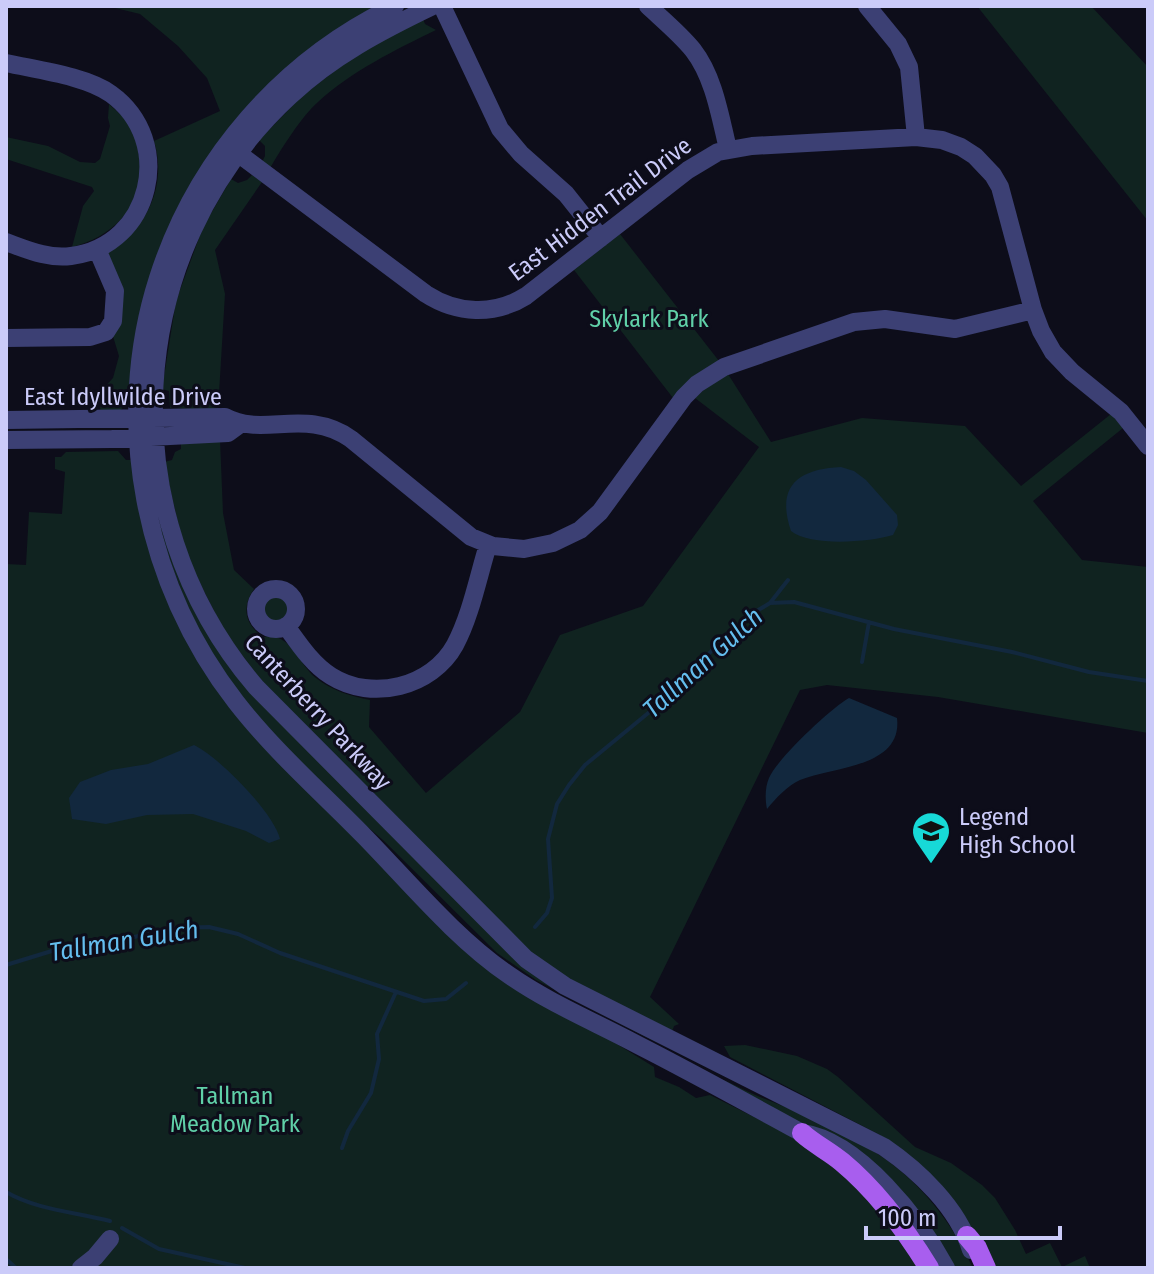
<svg xmlns="http://www.w3.org/2000/svg" width="1154" height="1274" viewBox="0 0 1154 1274" font-family="'Fira Sans Condensed',sans-serif">
<rect width="100%" height="100%" fill="#0d0d1a"/>
<path fill="#102320" d="M107 6H378L244 109 129 399 121 410 100 413 101 391 113 378 119 356 112 333 107 253C146 230 168 186 154 141L220 111 207 78 178 46 140 14Z
M977 6H1091L1148 67V221Z
M423 19 425 24 436 30C395 50 352 71 318 102 301 117 282 148 270 168L262 162 265 156V146L259 140 303 95 364 49Z
M109 104C116 111 126 118 131 126 137 135 137 146 139 156 147 203 115 236 72 247L83 206 94 191 92 187 6 159V137L48 146 80 162 95 163 100 159 110 126 108 118Z
M252 175 262 182 215 250 225 294 218 410 170 408 169 391 162 389 176 301 203 227 231 179 238 183 247 180Z
M620 234 719 361 693 377 673 398 574 270Z
M728 374 771 442 862 418 965 426 1021 486 1111 414 1123 428 1033 501 1082 560 1148 567V733L938 697 827 685 800 690 650 997 679 1024 674 1026 672 1032 591 992 537 959 267 688 224 631 185 553 164 462 172 460 175 452 181 449V442L220 440 223 513 234 570 254 589C241 607 245 626 264 637 290 631 298 664 316 678 332 691 351 696 370 700L369 727 426 793 520 712 560 635 643 606 759 447 695 398 707 387Z
M118 451 126 460H131L178 622 396 878 575 1018 654 1067 655 1077 679 1087 696 1098 710 1095 806 1143 843 1168 923 1268H6V564L26 565 29 512 62 514 65 472 55 469V457H61L66 452Z
M159 521 187 588 210 632 498 940 658 1043 536 980 497 953 383 840 329 794 254 718 199 637 155 522Z
M260 610a15 15 0 1 1 30 0a15 15 0 1 1-30 0Z
M745 1045 797 1056 827 1069 838 1077 915 1147 951 1163 982 1185 995 1198 1015 1230 1026 1254 1050 1243 1062 1267 1085 1256 1090 1268H990L880 1135 730 1057 724 1046Z
M721 1079C734 1084 747 1092 760 1097 858 1135 927 1169 973 1268H951L934 1241Z"/>
<path fill="#12283e" d="M841 467 854 471 866 480 897 515 898 525 893 535C870 542 811 547 791 531 776 487 797 469 841 467Z
M849 698 897 718C903 768 831 767 800 780 787 786 776 798 767 809 765 799 765 787 769 778 777 759 831 708 849 698Z
M194 745C219 757 274 813 280 839L269 843 246 831 193 814 147 815 106 824 72 819 69 798 80 782 111 770 148 764Z"/>
<g fill="none" stroke-linecap="round" stroke-linejoin="round">
<path stroke="#12283e" stroke-width="4" d="M770 603 788 580
M862 662 869 622
M535 927 547 913 552 898 548 839 557 804 569 785 585 765 675 691 725 636 750 615 770 603 794 602 894 629 1012 652 1089 672 1148 681
M6 965 55 950 92 946 176 928 209 927 238 934 280 953 424 1001 446 999 466 983
M342 1148 348 1131 371 1093 379 1059 377 1034 396 992
M6 1192C37 1210 76 1212 110 1221
M122 1228 159 1249 245 1268
M6 1259 16 1268"/>
<path stroke="#3c4074" stroke-width="18" d="M395 6C282 60 196 159 158 278 112 421 144 584 236 702 274 751 321 792 364 836 409 882 456 939 509 975 549 1003 595 1022 638 1045 693 1073 747 1103 802 1133 859 1141 920 1220 946 1268
M433 6C381 31 333 56 290 96 122 251 108 514 256 687L526 959 565 986 884 1147C919 1171 958 1208 971 1250
M442 6 500 129 521 154 566 194 601 238
M648 6C663 20 680 34 693 50 714 77 720 116 728 149
M867 6 898 44 909 67 916 137
M6 63C37 70 86 76 111 94 176 141 152 246 71 256 48 259 28 250 6 242
M239 154 426 294C457 314 494 316 526 296L688 170 718 152 752 146 916 137 942 140 961 147 975 156 993 175 1000 187 1033 310 1041 331 1053 352 1072 372 1121 412 1148 446
M6 338 90 337 106 332 113 321 115 291 97 249
M6 420 225 417C263 438 306 407 351 439L471 537 493 546 524 549 553 543 580 530 600 512 684 397 697 384 724 367 854 322 885 319 955 329 1033 310
M6 440 112 439 228 433 239 425
M256 609a20 20 0 1 1 40 0a20 20 0 1 1-40 0Z
M286 626C299 644 312 664 331 676 372 702 432 687 455 645 471 615 478 577 488 545
M81 1268 95 1257 110 1239"/>
<path stroke="#a85eee" stroke-width="20" d="M802 1133C814 1144 829 1151 842 1162 877 1191 905 1229 929 1268
M967 1236 977 1248 986 1268"/>
</g>
<defs>
<symbol id="school-pin" viewBox="-11 -11 22 30"><path d="M0 17L-7.5 6A9.5 9.5 0 1 1 7.5 6Z" fill="#17d9d7" stroke="#0d0d1a"/><path d="M0-5L7-2L0 1L-7-2ZM-4 1L0 2.5L4 1V4Q0 6-4 4Z" fill="#111"/></symbol>
</defs>
<g fill-rule="evenodd">
<use href="#school-pin" x="909" y="809" width="44" height="60"/>
</g>
<g text-anchor="middle" dominant-baseline="central" stroke-width="6" stroke-linejoin="round" paint-order="stroke">
<g font-size="24" fill="#cbcbf9" stroke="#0d0d1a">
<text transform="translate(600 209) rotate(-37)">East Hidden Trail Drive</text>
<text x="123" y="397">East Idyllwilde Drive</text>
<text transform="translate(318 712) rotate(47)">Canterberry Parkway</text>
</g>
<g font-size="24" fill="#60d0a8" stroke="#0d0d1a">
<text x="649" y="319">Skylark Park</text>
<text x="235" y="1096">Tallman<tspan x="235" dy="28">Meadow Park</tspan></text>
</g>
<g font-size="24" fill="#cbcbf9" stroke="#0d0d1a" text-anchor="start">
<text x="959" y="817">Legend<tspan x="959" dy="28">High School</tspan></text>
</g>
<g font-size="26" font-style="italic" fill="#64bdee" stroke="#0d0d1a">
<text transform="translate(703 663) rotate(-42)">Tallman Gulch</text>
<text transform="translate(124 941) rotate(-9)">Tallman Gulch</text>
</g>
</g>
<rect width="1154" height="1274" fill="none" stroke="#cbcbf9" stroke-width="16"/>
<path d="M866 1226v12h194v-12" fill="none" stroke="#cbcbf9" stroke-width="4"/>
<text x="878" y="1226" font-size="24" fill="#cbcbf9" stroke="#0d0d1a" stroke-width="6" paint-order="stroke">100 m</text>
</svg>
